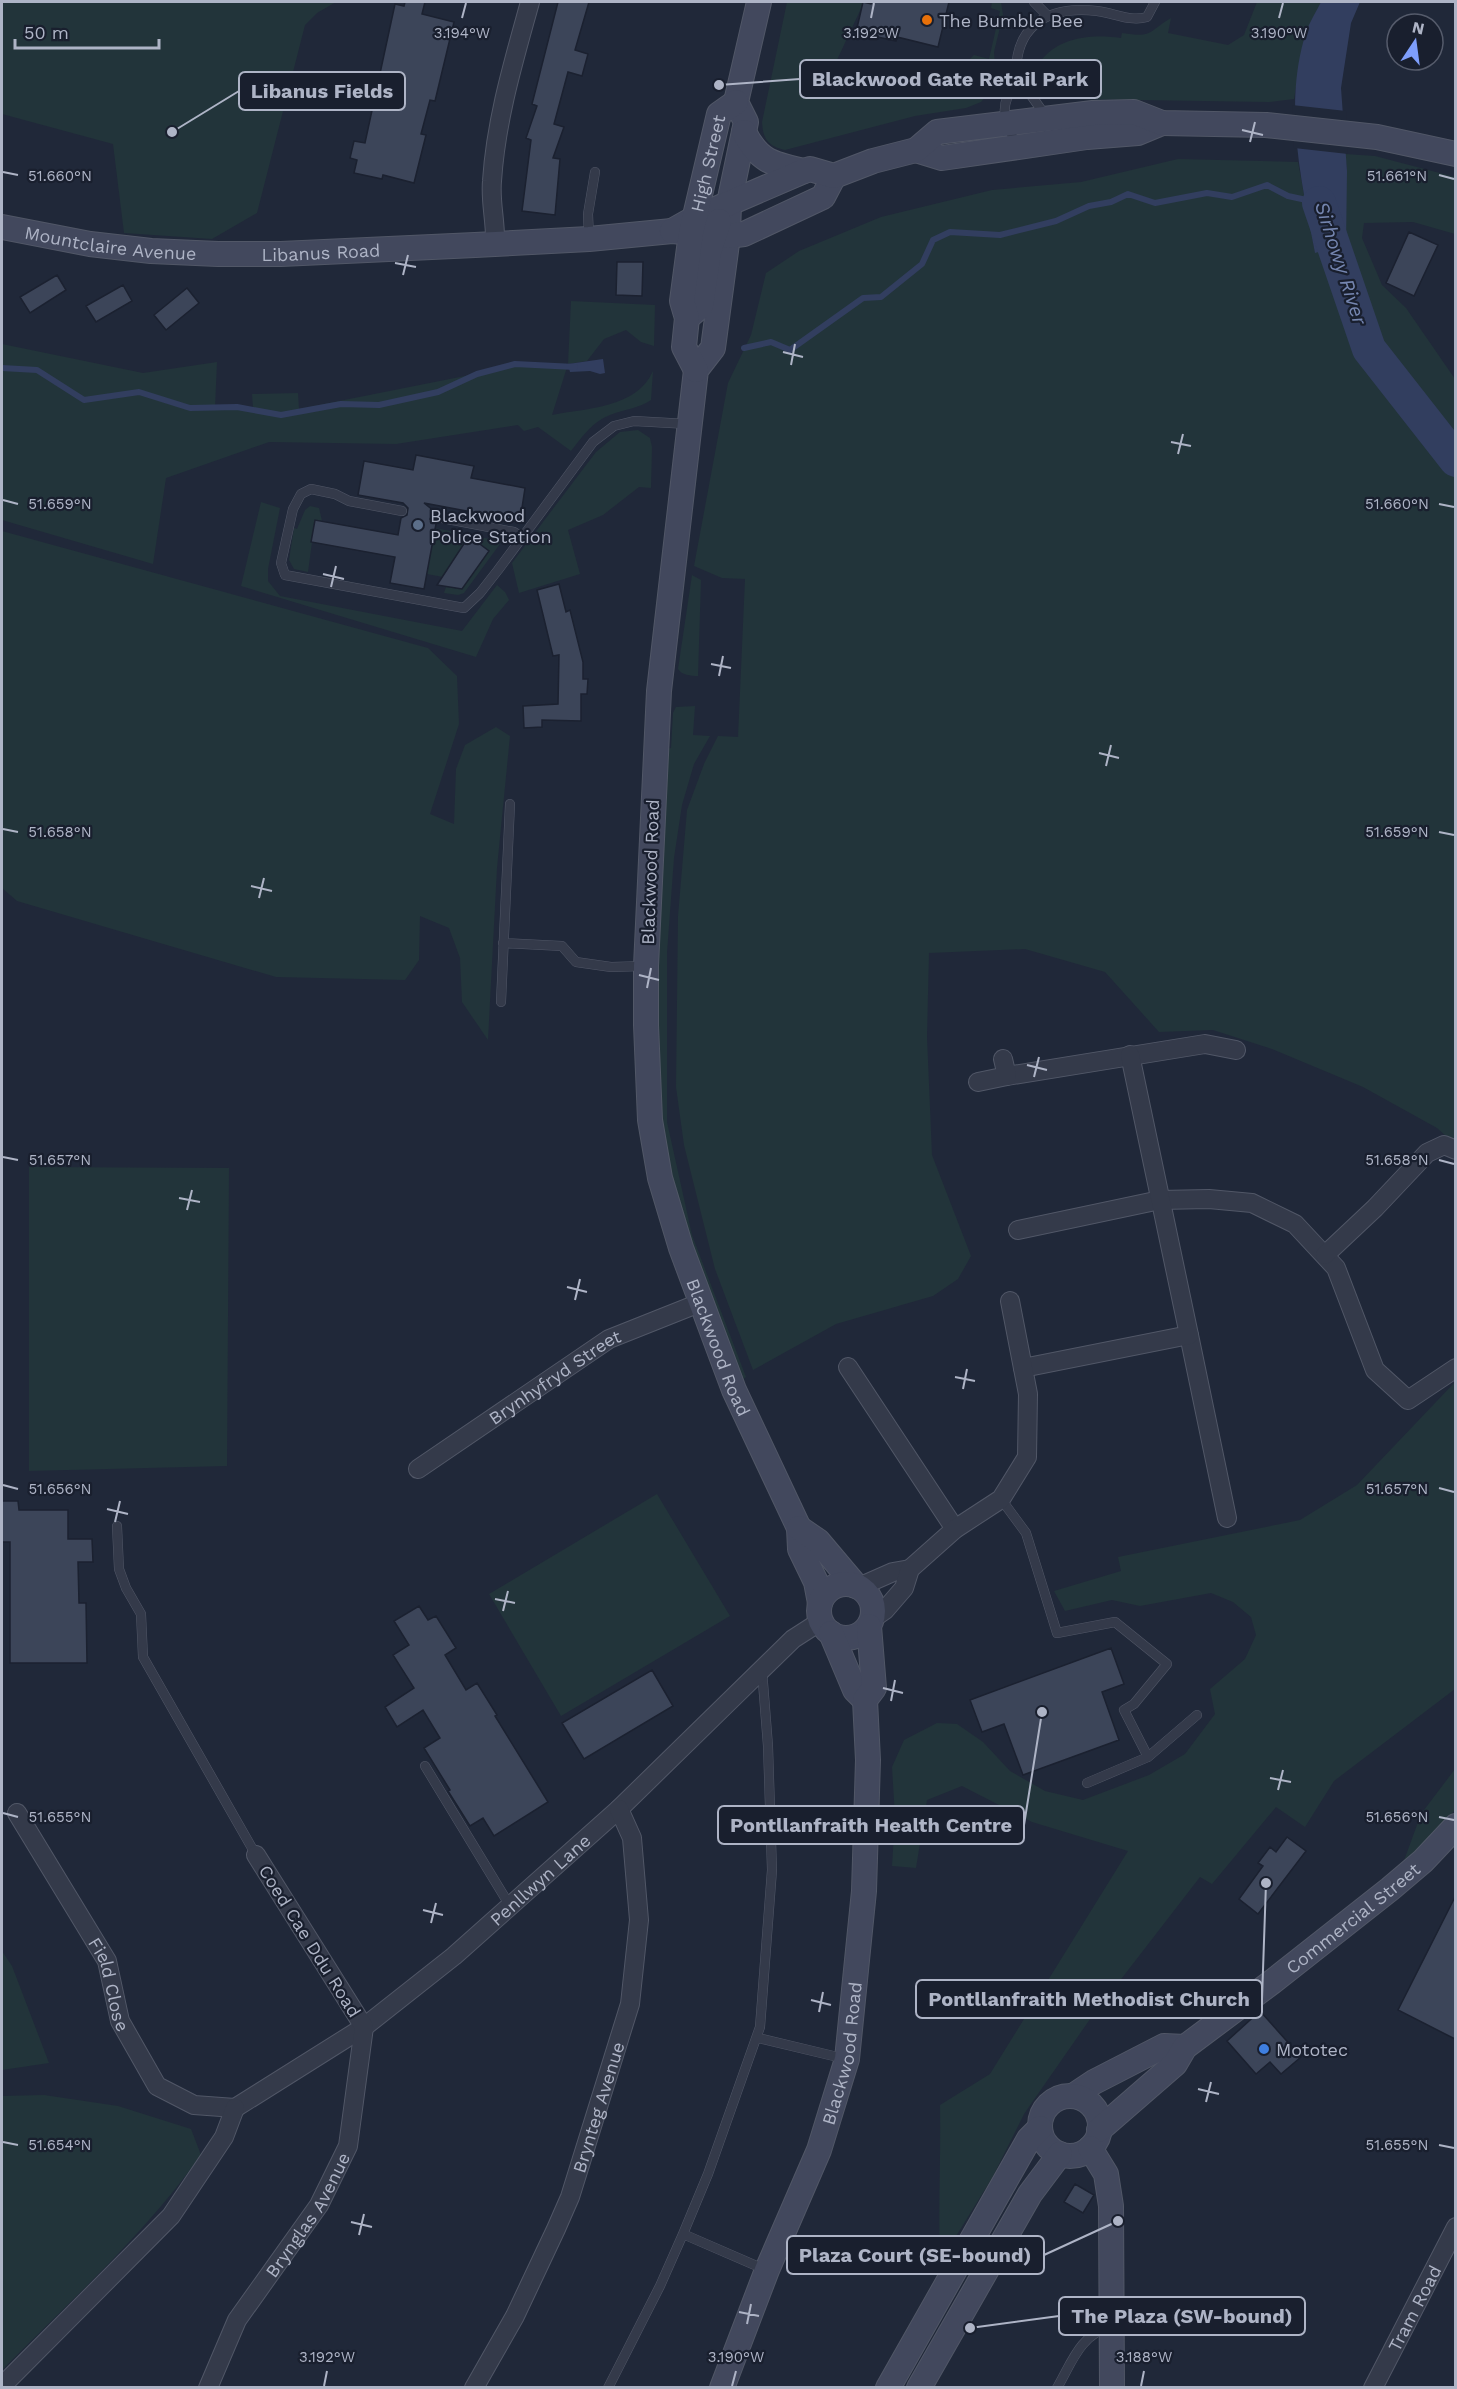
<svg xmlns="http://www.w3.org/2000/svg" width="1457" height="2389" viewBox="0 0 1457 2389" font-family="'Work Sans',sans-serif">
<rect width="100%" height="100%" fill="#202839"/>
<path fill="#22343a" d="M2 2H336L317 13 305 25 257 213 212 239 124 233 113 144 2 114Z
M787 2H864L837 60 872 82 984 76 983 65 966 63 974 55 989 59 1000 11 991 8 992 2H1001L1003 15 994 52 996 75 989 93 981 102 966 108 915 116 785 150C768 146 763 139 762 122Z
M1257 2H1321L1304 38 1294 99 1269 102 1070 99C1052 94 1042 85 1037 67 1054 37 1090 34 1121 38L1122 33C1154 38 1147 32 1171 18L1168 33 1228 45 1244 35Z
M1345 154 1375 156 1455 177V234L1413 222 1364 223 1362 238 1382 285 1406 308 1455 379V1144L1437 1128 1363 1087 1272 1049 1213 1030 1159 1032 1105 972 1025 949 929 953 927 1037 932 1155 971 1256 958 1279 933 1296 836 1324 753 1370 715 1269 684 1145 676 1087 678 916 687 810 704 764 718 736 738 737 745 579 722 578 694 566 728 383 751 335 766 273 799 251 881 217 992 190 1081 182 1178 159 1298 162 1315 252 1347 171Z
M571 301 655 305 654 346 641 342 626 330 604 339 587 361 568 364 552 415C587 408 637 408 653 371L651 400C638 409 624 409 610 415 593 421 582 437 571 451L538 427 524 431 518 425 396 444 269 442 166 478 153 564 2 520V344L143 373 217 362 215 408 253 407 252 394 298 393 299 409 500 369 513 362 568 364Z
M638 430 650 438 652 447 651 488 639 487 603 515 568 530 580 574 519 593 512 563 596 452 620 432Z
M261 502 280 508 268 569V581L280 596 462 631 497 585 505 592 509 600 493 619 476 657 241 586Z
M310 506 319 508 322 521 315 520 308 572 294 569 289 560 294 528 297 529 305 510Z
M435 528 495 540 500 544 464 593 458 595 444 593 446 587 462 589 489 551 443 577 427 574Z
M2 531 428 648 457 676 459 724 430 814 454 824 456 769 465 745 496 727 510 736 497 868 488 1040 462 1002 460 958 449 928 420 916 419 960 405 980 276 977 17 901 2 888Z
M692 575 701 580 698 676C690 676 682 675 678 669Z
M695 706 693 735 710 736 694 764 682 805 674 858 667 953V1122L692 1235 746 1377 743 1379 693 1252 674 1189 660 1118 657 926 664 749 671 748 673 713 676 707Z
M29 1167 229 1168 227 1466 29 1471Z
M1455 1382V1689L1334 1781 1305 1827 1276 1807 1212 1884 1200 1877 1088 2022 1024 2114 992 2178 940 2262C938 2209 941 2158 940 2105L990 2074 1128 1851 1032 1822 962 1786 927 1800 916 1868 892 1866 895 1817 892 1767 904 1740 937 1723 957 1724 983 1742 1010 1771 1045 1791 1083 1800 1149 1775 1185 1754 1215 1714 1210 1689 1245 1659 1256 1635 1251 1617 1233 1602 1211 1593 1140 1606 1112 1600 1065 1611 1054 1591 1121 1571 1118 1557 1300 1520 1357 1485Z
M657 1494 730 1616 561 1716 489 1594Z
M1455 1769V1810L1402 1866 1421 1814Z
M2 1951 12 1966 49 2063 2 2070Z
M44 2095 118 2106 191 2129 201 2155C144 2235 70 2301 2 2370V2096Z"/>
<path fill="#323e5f" d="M1321 2H1360L1351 23 1341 88 1347 171 1346 244 1315 253C1302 183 1284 110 1304 39 1307 26 1315 14 1321 2Z
M603 359 605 373 600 374 590 371 570 372 568 364Z"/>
<path fill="#202839" d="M1292 105 1346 111 1348 154 1294 148Z"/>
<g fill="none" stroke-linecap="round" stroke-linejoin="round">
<path stroke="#323e5f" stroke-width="6" d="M744 348 771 342 790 350 863 298 881 297 922 264 933 240 950 232 1000 235 1056 221 1089 206 1111 202 1128 194 1155 203 1207 193 1232 197 1267 185 1288 196 1311 201
M2 368 37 370 84 400 139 392 190 408 237 407 281 415 341 404 379 405 438 392 477 374 515 364 575 367"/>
<path stroke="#323e5f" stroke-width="34" d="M1319 203 1369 349 1456 460"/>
</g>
<path fill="#3c4559" stroke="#1b2130" stroke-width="1.5" d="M405 2H425L422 14 454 22 435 101 430 100 421 134 426 135 414 183 383 175 382 179 354 173 357 160 350 158 354 141 365 143 395 4 404 6Z
M558 2H589L575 50 588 54 582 76 568 72 554 124 564 127 553 158 560 159 555 215 522 211 531 140 526 138 537 106 532 104Z
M863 2 871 4 872 2H949L938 47 897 37 896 41 873 36 874 32 857 28Z
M1409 232 1438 245 1414 296 1386 283Z
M617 262H643L642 296 616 295Z
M57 275 66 290 30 313 20 297Z
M123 285 132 301 96 322 86 306Z
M187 288 199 303 166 330 154 315Z
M416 455 474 466 471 478 525 488 520 521 424 503 434 511 430 519 436 524 424 589 390 583 395 557 311 542 315 520 398 535 401 518 407 515 408 508 403 503 358 495 364 461 413 470Z
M469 536 489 551 462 589 437 585Z
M559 584 566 612 570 610 583 662V679H588L587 694H581V721L542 720V727L524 728 523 706 558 704 559 655 553 656 537 590Z
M2 1501H18L19 1510H68V1539H92L93 1562H78L79 1603H86L87 1663H10V1542H2Z
M419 1606 428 1620 436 1616 456 1648 445 1655 466 1690 477 1683 497 1715 495 1716 548 1802 494 1836 483 1818 470 1826 448 1791 450 1790 424 1748 440 1738 423 1710 397 1727 385 1707 414 1688 393 1655 409 1645 394 1621Z
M1111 1648 1124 1684 1102 1692 1119 1740 1023 1775 1004 1724 982 1732 970 1700Z
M652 1670 673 1706 584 1759 562 1723Z
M1287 1837 1306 1851 1258 1914 1239 1899 1263 1866 1258 1863 1270 1847 1276 1852Z
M1455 1897V2039L1398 2010Z
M1260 2011 1301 2057 1281 2074 1270 2062 1256 2074 1227 2041Z
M1075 2184 1094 2195 1083 2213 1064 2202Z"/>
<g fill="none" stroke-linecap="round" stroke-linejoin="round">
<defs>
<path id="service" d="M1034 2 1048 16
M1017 84C1011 29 1044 5 1097 11 1114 13 1130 22 1147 17L1155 2
M1017 84C996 104 1006 124 1017 146
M1017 84 1028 91 1045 115
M589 238 588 214 595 172
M402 511 349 501 335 494 311 489 301 494 293 509 281 563 285 575 464 608 480 593 498 570 593 442 614 426 634 421 688 424
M437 517 514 532 522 537
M503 943 562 946 576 962 611 967 644 966
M501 1002 510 804
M1001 1499 1026 1533 1057 1633 1115 1622 1167 1664 1134 1704 1124 1710 1148 1757
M117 1526 119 1569 126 1588 141 1614 143 1657 256 1855
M425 1766 510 1906
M1087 1783 1148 1757 1197 1715
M758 2038 846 2059
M683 2234 766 2270
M608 2388 660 2286 683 2234 708 2174 760 2027 772 1870 768 1746 762 1670
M1057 2388C1072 2362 1080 2335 1111 2326"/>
<g id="minor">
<path d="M495 244C496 222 490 202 492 181 496 119 514 60 530 2"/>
<path d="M1007 1076 1205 1044 1236 1050"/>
<path d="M978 1082 1007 1076 1003 1059"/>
<path d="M1018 1230 1160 1200 1209 1199 1252 1203 1295 1224 1336 1268 1375 1370 1408 1400 1456 1368"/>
<path d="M1325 1255 1375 1208 1427 1153 1444 1145 1456 1150"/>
<path d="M1189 1335 1227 1518"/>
<path d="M848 1367 955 1529"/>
<path d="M1023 1368 1189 1335 1130 1055"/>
<path id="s1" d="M418 1469 609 1339 702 1302"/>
<path d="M859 1587 893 1572 910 1569"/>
<path d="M872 1619 885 1610 904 1588 910 1569 955 1529 1001 1499 1027 1457 1028 1394 1010 1301"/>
<path id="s2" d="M17 1813 107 1961 120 2021 157 2086 194 2105 235 2108"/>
<path id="s3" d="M235 2108 364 2027 454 1956 619 1809 793 1639 821 1621"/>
<path d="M2 2386 171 2216 224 2137 235 2108"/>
<path id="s4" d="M208 2388 237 2320 319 2205 348 2146 364 2027 256 1855"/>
<path id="s5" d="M474 2388 515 2316 556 2229 570 2197 630 2004 639 1920 632 1838 619 1809"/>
<path id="s6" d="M1373 2388 1456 2227"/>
</g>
<g id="secondary">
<path id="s7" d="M759 2 736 102 746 122 729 203 728 236 713 348 696 370 659 691 646 966V1025L650 1120 660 1178 681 1248 734 1390 799 1528 800 1549 816 1582 820 1603"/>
<path d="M744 132C759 162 773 164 804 171"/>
<path d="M916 150 942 158 1087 137 1138 133 1162 123"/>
<path id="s8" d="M2 227 90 244 151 251 218 254H281L475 245 589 239 672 231 728 236 744 234 823 197 834 176"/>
<path d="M672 231 695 218 804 171 810 169 834 176 873 161 916 150 937 132 1093 113 1134 112 1162 123 1266 125 1377 137 1456 154"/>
<path d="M687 318 701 306 709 252 719 221"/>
<path id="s9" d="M696 370 684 347 687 318 682 301 691 233 719 114 736 102"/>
<path d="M799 1528 818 1541 856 1586"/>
<circle cx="846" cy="1611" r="27"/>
<path d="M831 1633 855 1690 865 1700"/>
<path d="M1073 2096 1094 2082 1164 2046 1185 2047"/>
<circle cx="1070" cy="2126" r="30"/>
<path id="s10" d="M1099 2130 1175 2064 1185 2047 1272 1982 1390 1889 1423 1861 1456 1826"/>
<path d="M1090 2148 1106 2174 1111 2206 1112 2388"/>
<path id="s11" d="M722 2388 767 2270 819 2150 847 2059 864 1891 868 1760 865 1700 874 1688 869 1626"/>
<path d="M888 2388 1029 2139 1040 2128"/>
<path d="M919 2388 1030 2194 1060 2154"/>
</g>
</defs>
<use href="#service" stroke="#515767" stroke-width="10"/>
<use href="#minor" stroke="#515767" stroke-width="20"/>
<use href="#secondary" stroke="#515767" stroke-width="26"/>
<use href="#service" stroke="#343a4a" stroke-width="9"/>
<use href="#minor" stroke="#343a4a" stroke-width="18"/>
<use href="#secondary" stroke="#42485d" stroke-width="24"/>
</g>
<path fill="none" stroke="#aeb4c6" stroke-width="2" d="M462 18 466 3M871 18 874 3M1279 18 1283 3M1242 130 1263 135M1250 142 1255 122M3 172 18 175M1439 175 1454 179M395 263 416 267M403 275 408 255M783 352 803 357M791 365 795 344M1171 442 1191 446M1178 454 1183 434M3 500 18 504M1439 504 1454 507M323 574 344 579M331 587 336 566M711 664 731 668M719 676 723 656M1099 753 1119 758M1106 766 1111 745M3 829 18 832M1439 832 1454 835M251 886 272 891M259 898 264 878M639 975 659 980M647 988 651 968M1027 1065 1047 1070M1034 1077 1039 1057M3 1157 18 1160M1439 1160 1454 1164M179 1198 200 1202M187 1210 192 1190M567 1287 587 1292M575 1300 580 1279M955 1377 975 1381M963 1389 967 1369M3 1485 18 1489M1439 1488 1454 1492M107 1509 128 1514M115 1522 120 1501M495 1599 515 1603M503 1611 508 1591M883 1688 903 1693M891 1701 895 1680M1270 1778 1291 1782M1278 1790 1283 1770M3 1813 18 1817M1439 1817 1454 1820M423 1910 443 1915M431 1923 436 1903M811 2000 831 2005M819 2012 823 1992M1198 2089 1219 2094M1206 2102 1211 2082M3 2142 18 2145M1439 2145 1454 2148M351 2222 372 2227M359 2235 364 2214M739 2312 759 2316M747 2324 751 2304M324 2386 327 2371M732 2386 736 2371M1141 2386 1144 2371"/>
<circle fill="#e8710a" stroke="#191f2e" stroke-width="2" cx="927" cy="20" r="6"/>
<circle fill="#5c6f8a" stroke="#191f2e" stroke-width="2" cx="418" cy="525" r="6"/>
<circle fill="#3f7fe0" stroke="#191f2e" stroke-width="2" cx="1264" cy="2049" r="6"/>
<g text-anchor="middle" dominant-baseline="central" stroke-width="4.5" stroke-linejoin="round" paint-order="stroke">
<g font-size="18" fill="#aeb4c6" stroke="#191f2e" text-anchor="start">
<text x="939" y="20">The Bumble Bee</text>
<text x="430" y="515">Blackwood<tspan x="430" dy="21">Police Station</tspan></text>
<text x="1276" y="2049">Mototec</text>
</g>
<g font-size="18" fill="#aeb4c6" stroke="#191f2e">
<text stroke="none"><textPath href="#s9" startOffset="213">High Street</textPath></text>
<text stroke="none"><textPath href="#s8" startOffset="110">Mountclaire Avenue</textPath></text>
<text stroke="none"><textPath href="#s8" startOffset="321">Libanus Road</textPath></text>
<text transform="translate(650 872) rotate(-88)">Blackwood Road</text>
<text stroke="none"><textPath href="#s7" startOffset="1372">Blackwood Road</textPath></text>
<text stroke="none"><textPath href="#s1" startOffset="165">Brynhyfryd Street</textPath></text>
<text stroke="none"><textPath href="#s3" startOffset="382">Penllwyn Lane</textPath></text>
<text stroke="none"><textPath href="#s10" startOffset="332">Commercial Street</textPath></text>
<text transform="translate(310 1941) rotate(58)">Coed Cae Ddu Road</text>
<text stroke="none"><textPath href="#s2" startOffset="196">Field Close</textPath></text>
<text stroke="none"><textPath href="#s11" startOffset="357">Blackwood Road</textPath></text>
<text stroke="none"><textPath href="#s5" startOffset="308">Brynteg Avenue</textPath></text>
<text stroke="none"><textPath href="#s4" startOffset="201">Brynglas Avenue</textPath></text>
<text stroke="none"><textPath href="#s6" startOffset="90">Tram Road</textPath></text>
</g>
<g font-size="20" font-style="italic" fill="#7586b0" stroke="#191f2e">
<text transform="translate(1341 263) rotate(72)">Sirhowy River</text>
</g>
</g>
<g font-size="15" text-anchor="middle" fill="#aeb4c6" stroke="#191f2e" stroke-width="4.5" stroke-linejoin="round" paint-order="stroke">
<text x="462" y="38">3.194°W</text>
<text x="871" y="38">3.192°W</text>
<text x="1279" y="38">3.190°W</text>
<text x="1397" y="181">51.661°N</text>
<text x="60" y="181">51.660°N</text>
<text x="1397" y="509">51.660°N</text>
<text x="60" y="509">51.659°N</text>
<text x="1397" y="837">51.659°N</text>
<text x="60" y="837">51.658°N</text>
<text x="1397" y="1165">51.658°N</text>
<text x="60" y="1165">51.657°N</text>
<text x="1397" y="1494">51.657°N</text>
<text x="60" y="1494">51.656°N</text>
<text x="1397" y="1822">51.656°N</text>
<text x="60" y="1822">51.655°N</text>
<text x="1397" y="2150">51.655°N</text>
<text x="60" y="2150">51.654°N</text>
<text x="327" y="2362">3.192°W</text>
<text x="736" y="2362">3.190°W</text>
<text x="1144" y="2362">3.188°W</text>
</g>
<path fill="none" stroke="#aeb4c6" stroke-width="2" d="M719 85L800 79M172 132L239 91M1042 1712L1024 1825M1266 1883L1262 1999M1118 2221L1044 2255M970 2328L1059 2316"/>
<g fill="#aeb4c6" stroke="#191f2e" stroke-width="2">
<circle cx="719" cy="85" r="6"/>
<circle cx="172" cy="132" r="6"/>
<circle cx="1042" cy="1712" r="6"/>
<circle cx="1266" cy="1883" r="6"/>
<circle cx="1118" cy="2221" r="6"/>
<circle cx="970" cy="2328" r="6"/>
</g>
<g fill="#191f2e" stroke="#aeb4c6" stroke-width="2">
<rect x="800" y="60" width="301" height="38" rx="6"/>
<rect x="239" y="72" width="166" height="38" rx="6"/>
<rect x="718" y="1806" width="306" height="38" rx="6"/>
<rect x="916" y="1980" width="346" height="38" rx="6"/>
<rect x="787" y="2236" width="257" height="38" rx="6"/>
<rect x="1059" y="2297" width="246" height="38" rx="6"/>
</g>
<g font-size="20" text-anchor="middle" font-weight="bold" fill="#aeb4c6">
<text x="950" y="86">Blackwood Gate Retail Park</text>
<text x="322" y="98">Libanus Fields</text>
<text x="871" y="1832">Pontllanfraith Health Centre</text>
<text x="1089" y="2006">Pontllanfraith Methodist Church</text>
<text x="915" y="2262">Plaza Court (SE-bound)</text>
<text x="1182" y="2323">The Plaza (SW-bound)</text>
</g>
<rect width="1457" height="2389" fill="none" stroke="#aeb4c6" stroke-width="6"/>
<g transform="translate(1415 42) rotate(13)"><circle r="28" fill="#191f2e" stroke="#555b6b" stroke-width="1.5"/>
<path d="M0-4.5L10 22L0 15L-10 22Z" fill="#7e9efb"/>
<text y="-9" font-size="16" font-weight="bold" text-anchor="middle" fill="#aeb4c6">N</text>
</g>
<path d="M15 39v9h144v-9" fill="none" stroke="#aeb4c6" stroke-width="3"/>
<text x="24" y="39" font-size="18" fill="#aeb4c6" stroke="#191f2e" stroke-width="4.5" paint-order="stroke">50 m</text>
</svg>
